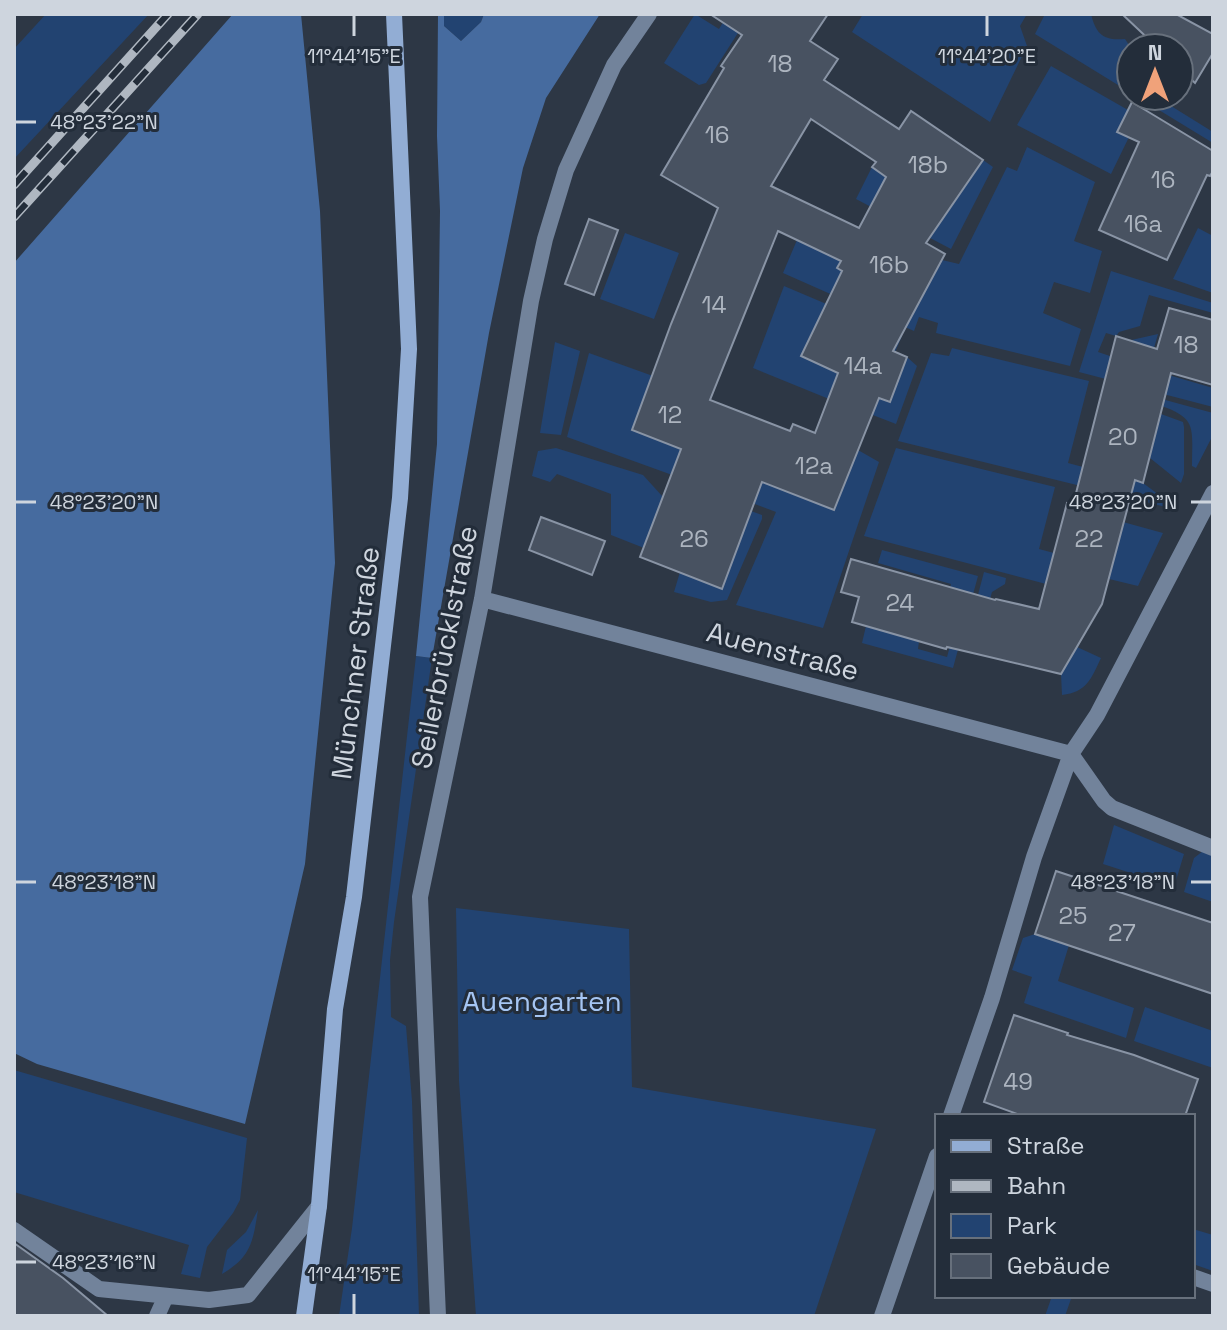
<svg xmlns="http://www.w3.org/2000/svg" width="1227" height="1330" viewBox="0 0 1227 1330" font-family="'Space Grotesk',sans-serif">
<rect width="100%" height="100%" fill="#2d3745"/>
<path fill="#224371" d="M46 14H149L14 159V49Z
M444 14H484L481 22 461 41 444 26Z
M695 14 719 29 728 14H750L706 83 699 85 664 63Z
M863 14H1027L1020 26 1027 46 990 122 852 32Z
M1045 14H1091C1096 34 1103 41 1125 39L1129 45 1137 48H1131V93L1035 34Z
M1051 66 1128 110 1129 137 1111 174 1017 125Z
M1136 96H1155L1213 132V143Z
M1027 147 1095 182 1074 241 1102 251 1090 293 1054 282 1043 313 1081 329 1070 366 936 333 938 323 919 317 914 331 783 273 797 240 841 260 837 268 942 260 959 264 1007 167 1017 171Z
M983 160 993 167 951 249 856 199 872 167 945 216Z
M1198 228 1213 236V293L1173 279Z
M625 233 679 253 654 319 600 299Z
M1111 271 1213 303V313L1149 295 1140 326 1119 332 1116 336 1106 333 1098 352 1119 359 1127 341 1158 334 1148 369 1213 388V407L1079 372Z
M784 286 902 336 895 352 801 356 838 373 829 399 753 368Z
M555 342 580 351 561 435 540 433Z
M952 348 1089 381 1068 463 1143 483 1174 506V509L898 441 931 353 949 356Z
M589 353 653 376 632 430 687 452 675 476 567 437Z
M907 357 917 366 896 424 852 407 858 390 890 402Z
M1158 398 1213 413V435L1196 468 1192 466C1192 426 1198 418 1156 404Z
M1161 414 1183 422 1184 427V474L1181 483 1150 458Z
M556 448 643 475 663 497 644 548 611 535V494L557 474 550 482 532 476 538 451Z
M896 448 1055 487 1039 549 1054 553 1046 584 864 536Z
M858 450 879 462 823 628 736 605 776 512 700 483 692 453 833 510Z
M677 484 762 515V519L727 600 711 602 674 592 680 572Z
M1123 522 1163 533 1138 586 1109 579Z
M882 550 978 576 953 668 862 643 866 626 919 641 918 649 947 657 961 606 947 602 951 584 878 563Z
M984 572 1006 578 1005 584 992 592 982 628 970 625Z
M1077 647 1101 658C1091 679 1087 692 1062 695L1061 674Z
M416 656 432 658 394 922 390 960 391 1017 406 1026 412 1101 419 1316H339L352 1228Z
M1114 825 1184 854 1174 887 1103 864Z
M1203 851 1213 856V902L1184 892 1194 858Z
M456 908 629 929 632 1087 876 1129 814 1316H476L459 1081Z
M1035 934 1069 945 1058 981 1134 1008 1126 1038 1024 1003 1032 977 1012 970 1023 938Z
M1145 1007 1213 1031V1068L1134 1041Z
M14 1070 247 1138 240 1200 233 1213 207 1247 200 1278 181 1274 189 1245 14 1192Z
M258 1210C253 1242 251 1257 222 1274L227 1250 246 1232Z
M1193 1229 1213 1235V1271L1193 1264Z
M1052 1296H1072L1065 1316H1045Z"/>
<path fill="#466b9f" d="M233 14H301L320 211 335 563 305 864 245 1124 37 1064 14 1053V263Z
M438 14H444V26L461 41 481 22 484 14H600L546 98 523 168 489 333 432 658 416 656 437 444 440 211 437 136Z"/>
<path fill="#485261" stroke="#8994a5" stroke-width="2" fill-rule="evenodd" d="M710 14H828L810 41 838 59 824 80 899 129 911 111 983 160 926 243 945 254 893 351 907 357 890 402 879 398 834 510 762 482 722 589 640 557 681 449 632 430 671 324 718 208 661 175 724 68 721 66 742 35ZM811 119 876 162 872 167 886 177 859 228 771 186ZM778 231 841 261 837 268 842 271 801 356 838 373 815 433 793 424 790 431 710 400Z
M1122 14H1176L1213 34V53L1195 83 1179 68V48H1158Z
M1132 102 1213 151V171L1210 176 1207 175 1167 260 1099 230 1139 142 1117 132Z
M589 219 618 230 594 295 565 284Z
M1169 308 1213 320V385L1171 373 1143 483 1135 480 1102 604 1061 674 947 647 946 649 852 622 859 597 841 592 851 559 995 600 996 599 1039 609 1067 503 1073 505 1116 336 1157 349Z
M541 517 605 541 592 575 529 550Z
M1056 871 1213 923V994L1035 934Z
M1014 1015 1068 1033 1067 1035 1134 1055 1198 1079 1185 1116H1023L984 1102Z
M14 1243 63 1278 108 1316H14Z"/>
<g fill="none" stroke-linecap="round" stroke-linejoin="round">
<path stroke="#72839b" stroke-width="16" d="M14 1230 99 1289 209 1300 248 1295 319 1206
M157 1316 166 1296"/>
<path stroke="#72839b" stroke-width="16" d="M482 599 1071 754 1104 801 1112 808 1213 848
M951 1116 992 998 1034 857 1071 754 1097 715 1213 493
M1193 1277 1213 1284
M438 1316 420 897 482 599 531 301 545 239 566 170 614 65 649 14
M882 1316 937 1156"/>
<path stroke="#92add4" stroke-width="16" d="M304 1316 319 1206 335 1009 354 897 400 498 409 349 394 14"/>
<defs>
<path id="rail" d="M14 185 168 14
M14 217 198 14"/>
</defs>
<use href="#rail" stroke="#afb7c1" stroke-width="9"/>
<use href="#rail" stroke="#232d3a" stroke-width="6" stroke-dasharray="18" stroke-linecap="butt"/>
</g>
<path fill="none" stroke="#ced5de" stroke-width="3" d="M354 16V36M987 16V36M16 122H36M16 502H36M1191 502H1211M16 882H36M1191 882H1211M16 1262H36M354 1294V1314"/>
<g text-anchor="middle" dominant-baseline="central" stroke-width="6" stroke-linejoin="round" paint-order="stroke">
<g font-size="24" fill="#acb4bf">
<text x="780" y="63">18</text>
<text x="717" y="134">16</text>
<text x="928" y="164">18b</text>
<text x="1163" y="179">16</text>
<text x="1143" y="223">16a</text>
<text x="889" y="264">16b</text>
<text x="714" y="304">14</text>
<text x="1186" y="344">18</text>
<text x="863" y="365">14a</text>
<text x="670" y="414">12</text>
<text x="1123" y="436">20</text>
<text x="814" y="465">12a</text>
<text x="694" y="538">26</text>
<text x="1089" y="538">22</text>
<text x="900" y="602">24</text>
<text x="1073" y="915">25</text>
<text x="1122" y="932">27</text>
<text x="1018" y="1081">49</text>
</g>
<g font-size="28" fill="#ced5de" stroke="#232d3a">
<text transform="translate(444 647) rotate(-79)">Seilerbrücklstraße</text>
<text transform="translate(783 651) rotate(15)">Auenstraße</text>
<text transform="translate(355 663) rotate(-83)">Münchner Straße</text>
</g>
<g font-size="28" fill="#a5c5f3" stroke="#232d3a">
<text x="542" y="1001">Auengarten</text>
</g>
</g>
<g font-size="20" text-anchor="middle" fill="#ced5de" stroke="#232d3a" stroke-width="6" stroke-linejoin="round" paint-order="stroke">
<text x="354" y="63">11°44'15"E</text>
<text x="987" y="63">11°44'20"E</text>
<text x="104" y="129">48°23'22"N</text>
<text x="104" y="509">48°23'20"N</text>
<text x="1123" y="509">48°23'20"N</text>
<text x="104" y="889">48°23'18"N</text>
<text x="1123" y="889">48°23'18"N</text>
<text x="104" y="1269">48°23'16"N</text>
<text x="354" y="1281">11°44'15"E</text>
</g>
<rect width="1227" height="1330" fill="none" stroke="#ced5de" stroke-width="32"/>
<rect x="935" y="1114" width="260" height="184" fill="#232d3a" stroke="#67707c" stroke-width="2"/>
<rect x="951" y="1140" width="40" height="12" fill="#92add4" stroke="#67707c" stroke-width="2"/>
<text x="1007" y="1154" font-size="24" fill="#ced5de">Straße</text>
<rect x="951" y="1180" width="40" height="12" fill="#afb7c1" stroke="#67707c" stroke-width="2"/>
<text x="1007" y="1194" font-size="24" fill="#ced5de">Bahn</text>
<rect x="951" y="1214" width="40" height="24" fill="#224371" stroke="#67707c" stroke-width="2"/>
<text x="1007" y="1234" font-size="24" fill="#ced5de">Park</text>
<rect x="951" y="1254" width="40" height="24" fill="#485261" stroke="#67707c" stroke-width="2"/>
<text x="1007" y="1274" font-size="24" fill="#ced5de">Gebäude</text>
<g transform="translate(1155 72)"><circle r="38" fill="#232d3a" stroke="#67707c" stroke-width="2"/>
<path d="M0-6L14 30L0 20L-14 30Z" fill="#f0a27a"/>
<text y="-12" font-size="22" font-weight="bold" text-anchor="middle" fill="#ced5de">N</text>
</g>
</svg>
